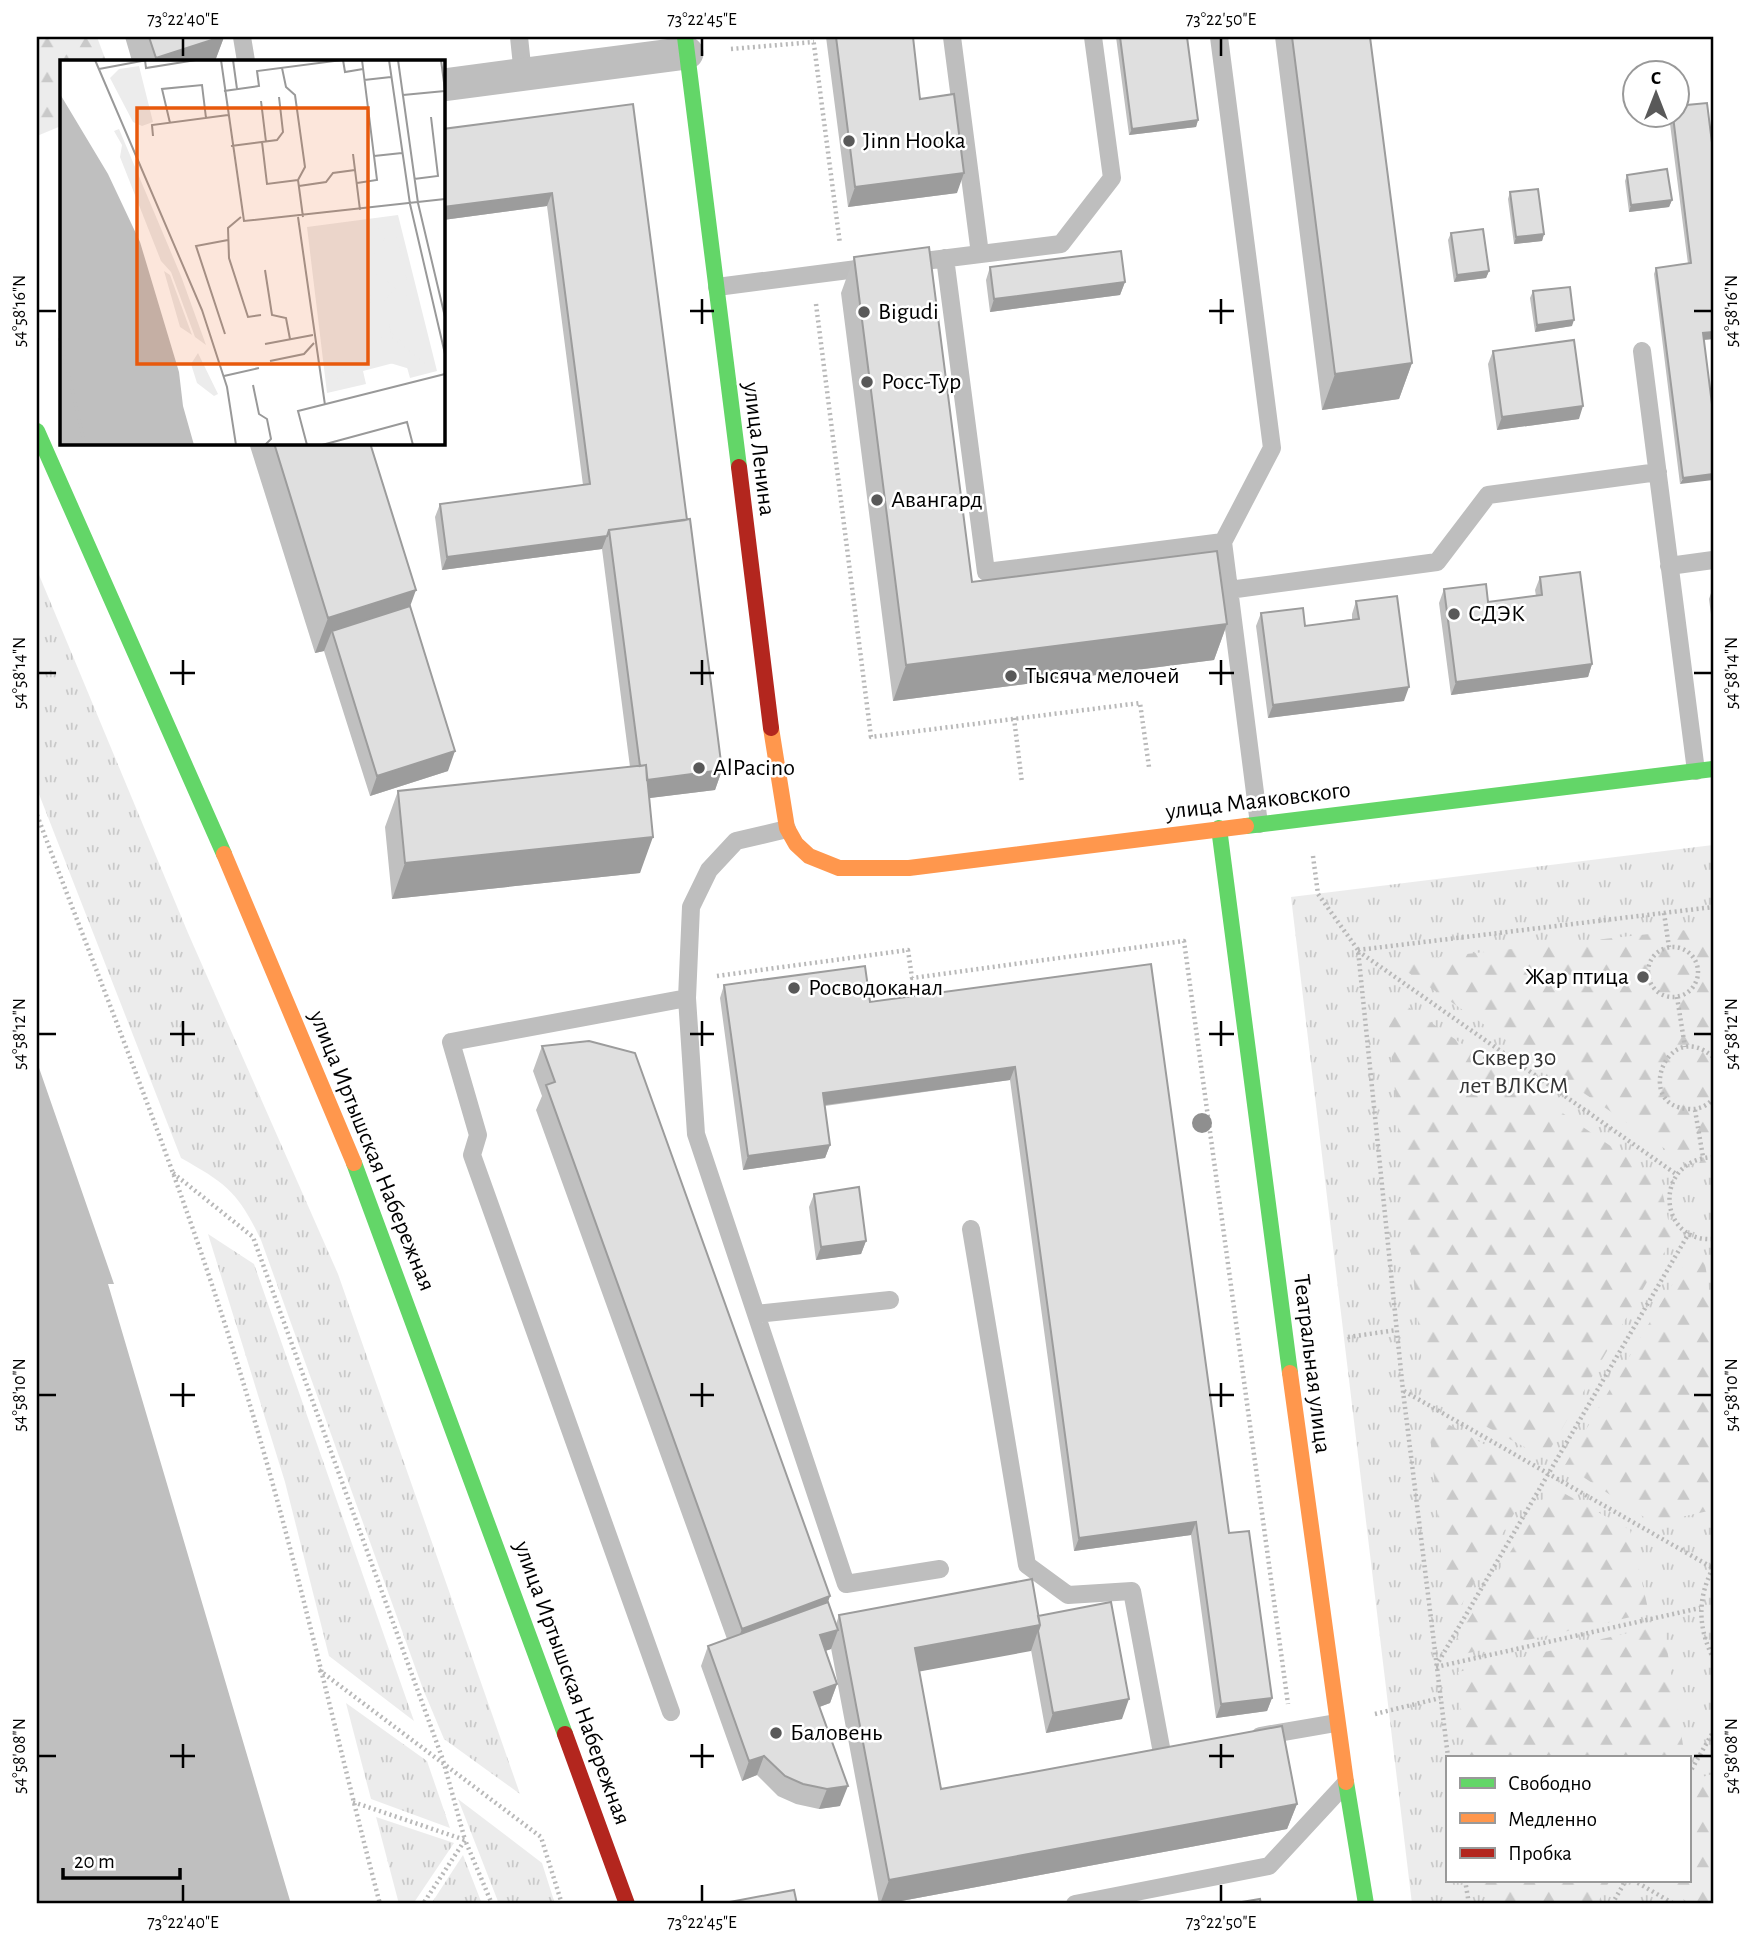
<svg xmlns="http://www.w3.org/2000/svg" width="1750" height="1941" viewBox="0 0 1750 1941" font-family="'Alegreya Sans',sans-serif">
<defs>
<pattern id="grass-tufts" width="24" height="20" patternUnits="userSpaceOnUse" patternTransform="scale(1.75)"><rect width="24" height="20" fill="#ececec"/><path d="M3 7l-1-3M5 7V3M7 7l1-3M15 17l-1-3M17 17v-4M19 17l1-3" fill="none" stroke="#c9c9c9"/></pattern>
<pattern id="forest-firs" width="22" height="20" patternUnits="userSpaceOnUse" patternTransform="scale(1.75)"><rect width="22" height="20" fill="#ececec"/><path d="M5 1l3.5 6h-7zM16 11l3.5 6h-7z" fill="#c9c9c9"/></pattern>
</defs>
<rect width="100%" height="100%" fill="#fff"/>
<path fill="url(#grass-tufts)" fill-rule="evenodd" d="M37 570 188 933 338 1274 520 1794 444 1739 423 1689 261 1240C238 1192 227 1184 181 1158L37 789Z
M1713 845V1904H1412L1291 897ZM1447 1757H1689V1880H1447Z
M208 1234 254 1264 414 1721 329 1656 285 1482Z
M346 1703 427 1761 450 1828 371 1799Z
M458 1799 542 1863 555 1904H499Z
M376 1817 454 1843 413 1904H399Z
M463 1855 482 1904H431Z"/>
<path fill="url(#forest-firs)" d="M37 37H97L106 61H61V126L37 136Z
M1713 927V1162L1687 1164 1393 962Z
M1385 991 1660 1180 1672 1239 1545 1458 1425 1394Z
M1689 1256 1704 1257 1713 1315V1510L1653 1523 1565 1465Z
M1428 1413 1537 1474 1448 1628Z
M1551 1486 1630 1530 1649 1613 1455 1656 1454 1643Z
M1663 1625 1685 1757H1465L1458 1672Z
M1713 1774V1904H1691L1652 1880H1689V1798L1702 1777Z
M1483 1880H1610L1597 1904H1486Z"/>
<path fill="#bfbfbf" d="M37 1062 114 1284H108L291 1904H37Z"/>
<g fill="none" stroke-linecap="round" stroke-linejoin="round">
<path stroke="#b9b9b9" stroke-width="4.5" stroke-dasharray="2 3.5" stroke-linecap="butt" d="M813 37 840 244
M731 49 814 42
M816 304 871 737 1140 703 1149 767
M1014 718 1022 783
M37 815C108 1003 185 1190 243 1382 296 1554 334 1730 380 1904
M1313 856 1318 894 1358 950 1403 1391 1448 1757
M1664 913 1669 947
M1648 972a25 25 0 1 1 50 0a25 25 0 1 1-50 0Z
M1358 950 1713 907
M1358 951 1676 1174
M717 976 908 950 912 978 1184 941 1288 1704
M1677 997 1685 1047
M1713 1057C1667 1016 1633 1107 1689 1109 1698 1110 1707 1106 1713 1099
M1695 1110 1703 1157
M1713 1157C1652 1160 1658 1243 1713 1239
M173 1173 253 1237 443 1760 465 1840 423 1904
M1348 1337 1397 1330
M1404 1391 1713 1568
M1713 1568C1697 1599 1698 1627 1713 1658
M1436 1666 1689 1233
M1436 1667 1700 1608
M319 1670 541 1837 562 1904
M1375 1714 1440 1698
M1689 1774 1713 1732
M353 1802 465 1840 492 1904
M1465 1880 1469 1904
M1633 1880 1674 1904
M1612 1904 1626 1880"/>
<path stroke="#bebebe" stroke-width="18" d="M242 37 246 61
M519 37 523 75
M952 37 980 254
M1219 37 1272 448 1223 542 1259 824
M945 258 986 572 1223 542
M908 263 1061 244 1112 178 1093 37
M717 287 880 266
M1642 351 1696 771
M1669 566 1713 560
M1229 590 1437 562 1488 495 1658 472
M787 829 736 841 709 870 691 907 687 998 696 1134 846 1584 940 1569
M971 1229 1027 1565 1068 1595 1132 1591 1162 1753
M756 1314 890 1300
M671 1712 472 1155 478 1135 451 1042 687 998
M1260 1736 1336 1723
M1075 1904 1269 1866 1344 1785"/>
<path stroke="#bebebe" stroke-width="33" d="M443 85 687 53"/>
<path stroke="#63d668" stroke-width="16" d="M685 37 739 467
M37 431 224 854
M1246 826 1713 769
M1219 828 1290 1373
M354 1163 565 1734
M1346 1782 1366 1904"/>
<path stroke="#ff974d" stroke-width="16" d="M771 728 787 828 796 844 809 856 839 868H909L1246 826
M224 854 354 1163
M1290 1373 1346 1782"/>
<path stroke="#b3261e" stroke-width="16" d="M739 467 771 728
M565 1734 627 1904"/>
</g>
<circle fill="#8f8f8f" cx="1202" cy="1123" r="10"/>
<path fill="#c0c0c0" d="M125 37H224L215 61H132Z
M826 37H913L920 99 957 193 848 207Z
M1116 37H1187L1198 120 1196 127 1129 135Z
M1275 37H1370L1412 363 1399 399 1322 410Z
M633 104 687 520 722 770 715 790 649 798 640 873 392 899 385 827 398 791 630 767 602 549 442 570 435 517 440 504 583 485 547 206 443 220V129Z
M1669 116H1676L1713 151V339L1704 340 1713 412 1680 484 1654 274 1656 268 1688 264Z
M1627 175 1672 200 1669 207 1629 212 1625 181Z
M1510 192 1544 234 1542 241 1514 244 1508 199Z
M1451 233 1489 271 1486 278 1454 282 1448 240Z
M854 257 972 582 1227 624 1214 660 893 701 841 293Z
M990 267 1125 282 1120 295 990 312 986 280Z
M1533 291 1572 326 1535 332 1530 298Z
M1493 351 1579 419 1497 430 1488 364Z
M249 443H370L410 606 448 771 370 796 324 651 315 653Z
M1540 577 1592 664 1588 677 1451 695 1439 603 1444 589 1488 602 1536 596 1535 590Z
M1713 587V630L1709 599Z
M1356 601 1404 701 1268 718 1256 626 1261 613 1305 626 1352 619V614Z
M1151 964 1229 1533 1272 1698 1267 1711 1216 1718 1191 1535 1074 1551 1010 1080 825 1106 830 1145 825 1158 743 1170 720 998 724 985 870 1002Z
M542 1046 830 1596 828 1602 836 1624 839 1615 1038 1616 1122 1719 1046 1733 1031 1650 919 1671 941 1789 1297 1804 1287 1829 885 1904H879L831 1648V1649L825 1651 837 1684 830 1703 819 1707 840 1806 819 1809 796 1804 778 1796 757 1775 742 1781 701 1666 708 1646 727 1639 536 1110 542 1096 533 1071Z
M814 1194 866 1241 861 1254 816 1260 809 1207Z"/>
<path fill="#9c9c9c" d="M221 37H224L215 61H154L156 58Z
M1198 120 1196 127 1129 135 1132 129Z
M964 173 957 193 848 207 855 187Z
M552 193 547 206 443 220V207Z
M1672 200 1669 207 1629 212 1631 205Z
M1544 234 1542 241 1514 244 1516 237Z
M1489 271 1486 278 1454 282 1457 275Z
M1125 282 1120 295 990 312 994 299Z
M1574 320 1572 326 1535 332 1537 325Z
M1713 332V339L1701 340 1703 333Z
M1412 363 1399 399 1322 410 1335 374Z
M1583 406 1579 419 1497 430 1502 417Z
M1713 474V480L1680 484 1683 478Z
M607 536 602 549 442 570 447 557Z
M416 590 403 626 332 631 324 651 315 653 328 618Z
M1227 624 1214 660 893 701 906 665Z
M1592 664 1588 677 1451 695 1456 682Z
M1409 687 1404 701 1268 718 1273 705Z
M455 751 448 771 370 796 377 776Z
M722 770 715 790 634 800 642 781Z
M653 837 640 873 392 899 405 863Z
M1015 1067 1010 1080 818 1106 823 1093Z
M830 1145 825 1158 743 1170 748 1156Z
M866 1241 861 1254 816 1260 821 1247Z
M1196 1522 1191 1535 1074 1551 1079 1538Z
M830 1596 821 1621 732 1654 742 1629Z
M1040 1625 1031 1651 906 1674 915 1648Z
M838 1630 831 1649 813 1655 820 1635Z
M837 1684 830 1703 806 1712 814 1692Z
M1272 1698 1267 1711 1216 1718 1221 1704Z
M1129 1699 1122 1719 1046 1733 1053 1713Z
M764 1756 757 1775 742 1781 749 1761Z
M848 1786 840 1806 819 1809 827 1789Z
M1297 1804 1287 1829 885 1904H880L889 1880Z"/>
<path fill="#dfdfdf" stroke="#9c9c9c" stroke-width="2" d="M149 37H221L156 58Z
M836 37H913L920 99 954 94 964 173 855 187Z
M1120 37H1187L1198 120 1132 129Z
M1292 37H1370L1412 363 1335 374Z
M1707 103 1713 151V332L1703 333 1713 412V474L1683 478 1656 268 1691 263 1673 116H1676V106Z
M633 104 687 520 609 530 607 536 447 557 440 504 590 484 552 193 443 207V129Z
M1667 169 1672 200 1631 205 1627 175Z
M1538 189 1544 234 1516 237 1510 192Z
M1483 229 1489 271 1457 275 1451 233Z
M929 247 972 582 1217 551 1227 624 906 665 854 257Z
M1121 251 1125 282 994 299 990 267Z
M1570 287 1574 320 1537 325 1533 291Z
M1574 340 1583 406 1502 417 1493 351Z
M274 443H370L416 590 328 618Z
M690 519 722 770 647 780 646 765 640 766 609 530Z
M1580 572 1592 664 1456 682 1444 589 1486 584 1488 602 1542 595 1540 577Z
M1397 596 1409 687 1273 705 1261 613 1303 608 1305 626 1359 619 1356 601Z
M410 606 455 751 377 776 332 631Z
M646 765 653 837 405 863 398 791Z
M1151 964 1229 1533 1249 1531 1272 1698 1221 1704 1196 1522 1079 1538 1015 1067 823 1093 830 1145 748 1156 724 985 865 966 870 1002Z
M589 1041 635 1053 830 1596 742 1629 546 1085 555 1082 542 1046Z
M859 1187 866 1241 821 1247 814 1194Z
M1032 1579 1040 1625 915 1648 941 1789 1282 1726 1297 1804 889 1880 839 1615Z
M828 1602 838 1630 820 1635 837 1684 814 1692 848 1786 827 1789 803 1784 785 1776 764 1756 749 1761 708 1646Z
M1111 1602 1129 1699 1053 1713 1038 1631 1040 1625 1038 1616Z
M794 1890 797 1904H719Z
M1260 1899 1261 1904H1230Z"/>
<path fill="none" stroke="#000" stroke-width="2.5" d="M183 38V56M702 38V56M1221 38V56M702 299V324M1221 299V324M38 311H56M690 311H714M1209 311H1234M1694 311H1712M183 660V685M702 660V685M1221 660V685M38 673H56M170 673H195M690 673H714M1209 673H1234M1694 673H1712M183 1021V1046M702 1021V1046M1221 1021V1046M38 1034H56M170 1034H195M690 1034H714M1209 1034H1234M1694 1034H1712M183 1383V1407M702 1383V1407M1221 1383V1407M38 1395H56M170 1395H195M690 1395H714M1209 1395H1234M1694 1395H1712M183 1744V1768M702 1744V1768M1221 1744V1768M38 1756H56M170 1756H195M690 1756H714M1209 1756H1234M1694 1756H1712M183 1885V1902M702 1885V1902M1221 1885V1902"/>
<g fill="#595959" stroke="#fff" stroke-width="2.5">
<circle cx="849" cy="141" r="7"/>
<circle cx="864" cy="312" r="7"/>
<circle cx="867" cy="382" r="7"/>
<circle cx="877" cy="500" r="7"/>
<circle cx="1454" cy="614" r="7"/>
<circle cx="1011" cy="676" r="7"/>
<circle cx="699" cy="768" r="7"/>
<circle cx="1643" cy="977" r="7"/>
<circle cx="794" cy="988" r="7"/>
<circle cx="776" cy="1733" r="7"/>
</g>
<g text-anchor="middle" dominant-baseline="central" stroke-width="5" stroke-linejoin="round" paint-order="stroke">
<g font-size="24" fill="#000" stroke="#fff" text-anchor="start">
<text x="863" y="141">Jinn Hooka</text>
<text x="878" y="312">Bigudi</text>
<text x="881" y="382">Росс-Тур</text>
<text x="891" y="500">Авангард</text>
<text x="1468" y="614">СДЭК</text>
<text x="1025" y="676">Тысяча мелочей</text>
<text x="713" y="768">AlPacino</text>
<text x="1629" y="977" text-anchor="end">Жар птица</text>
<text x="808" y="988">Росводоканал</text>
<text x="790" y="1733">Баловень</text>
</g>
<g font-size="24" fill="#000" stroke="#fff">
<text transform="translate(759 449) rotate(83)">улица Ленина</text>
<text transform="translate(1258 801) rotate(-7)">улица Маяковского</text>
<text transform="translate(372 1151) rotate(68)">улица Иртышская Набережная</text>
<text transform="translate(1312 1364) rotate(83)">Театральная улица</text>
<text transform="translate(572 1683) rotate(70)">улица Иртышская Набережная</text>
</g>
<g font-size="24" fill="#333" stroke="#fff">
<text x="1514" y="1058">Сквер 30<tspan x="1514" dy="28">лет ВЛКСМ</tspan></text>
</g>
</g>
<g transform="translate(60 60)">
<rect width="385" height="385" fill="#fff"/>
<path d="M59 69 121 216 146 285 135 277 111 212 101 201 60 97 62 85 54 71ZM338 155 377 311 350 318 345 300 303 311 306 324 267 333 247 167ZM104 211 110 215 132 275 120 267ZM138 293 158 334 154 336 137 323 131 304Z" fill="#ececec"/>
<path d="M79 6 93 62 82 66 73 62 50 18 59 9ZM327 168 305 201 261 175ZM331 170 335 171 352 240 311 210 308 202ZM260 179 296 204 297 212 281 240 265 232ZM308 211 334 230 322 243 311 246ZM302 214 307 246 295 249 283 241ZM281 244 292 250 294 261 269 267ZM356 257 342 281 331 273 329 263ZM296 262 299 280 291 294 270 282 269 269ZM358 263 369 303 343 283ZM330 276 340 284 322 305 317 279ZM314 280 319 306 313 307 293 295 301 282ZM271 285 289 296 276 321ZM342 285 367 305 350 309 330 303ZM292 297 308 307 292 310 291 318 277 323Z" fill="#ececec"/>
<path d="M0 34 48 114 80 182 119 312 123 346 134 385H0Z" fill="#bfbfbf"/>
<path fill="none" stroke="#bfbfbf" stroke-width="3.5" d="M0 278 25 385"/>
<path fill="none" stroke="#999" stroke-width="2" d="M35 0 142 250 167 327 176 385M85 0 86 8 136 0M161 0 184 161 385 139M173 0 177 29M283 0 285 12 303 9M329 0 350 144 385 294M338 0 358 143 385 257M381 0 385 30M222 8 226 27 235 35 245 107 238 120 243 157M39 9 87 0M304 20 331 17M164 31 199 26 197 11 282 0M343 35 385 31M201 41 206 82M110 63 102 29 142 25 146 58M93 76 92 65 168 55M202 82 207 124 238 120M171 86 217 80 223 72 219 37M293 94 300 150M314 96 342 93M354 119 378 116 371 57M297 123 317 120 302 0M239 126 266 122 273 113 295 110M181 157 168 168 169 198 188 257 201 255M238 157 265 345M205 210 212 255 226 258 230 279M165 274 136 186 168 180M205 284 253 275M210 301 244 294 254 283M164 316 199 308M193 325 199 354 207 359 211 379 205 385M247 385 238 351 385 314M262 385 347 362 353 385"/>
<path fill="#e8590c" fill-opacity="0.15" stroke="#e8590c" stroke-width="3.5" d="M77 48H308V304H77Z"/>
<rect width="385" height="385" fill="none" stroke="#000" stroke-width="3.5"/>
</g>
<rect width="1750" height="1941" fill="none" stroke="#ffffff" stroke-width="77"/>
<rect x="1446" y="1756" width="245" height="126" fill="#ffffff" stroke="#999999" stroke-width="2"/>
<rect x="1460" y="1778" width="35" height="10" fill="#63d668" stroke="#999999" stroke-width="2"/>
<text x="1508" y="1790" font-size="21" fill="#000000">Свободно</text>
<rect x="1460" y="1813" width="35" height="10" fill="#ff974d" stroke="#999999" stroke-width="2"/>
<text x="1508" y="1826" font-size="21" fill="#000000">Медленно</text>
<rect x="1460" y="1848" width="35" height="10" fill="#b3261e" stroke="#999999" stroke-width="2"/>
<text x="1508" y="1860" font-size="21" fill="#000000">Пробка</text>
<g transform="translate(1656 94)"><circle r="33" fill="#ffffff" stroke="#999999" stroke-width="2"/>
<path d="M0-5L12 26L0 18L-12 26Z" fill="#595959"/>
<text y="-10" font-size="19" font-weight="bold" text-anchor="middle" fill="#000000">С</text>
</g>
<path d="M63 1868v10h117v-10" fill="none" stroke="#000000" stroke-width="3.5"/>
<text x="74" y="1868" font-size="21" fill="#000000" stroke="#ffffff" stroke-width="5" paint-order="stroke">20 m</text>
<rect x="38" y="38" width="1674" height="1864" fill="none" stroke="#000" stroke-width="2.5"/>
<g font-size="18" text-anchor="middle" fill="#000">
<text x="183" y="25">73°22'40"E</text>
<text x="702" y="25">73°22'45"E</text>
<text x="1221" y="25">73°22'50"E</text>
<text transform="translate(19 311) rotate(-90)" y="6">54°58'16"N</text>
<text transform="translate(1731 311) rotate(-90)" y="6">54°58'16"N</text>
<text transform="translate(19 673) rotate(-90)" y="6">54°58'14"N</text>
<text transform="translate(1731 673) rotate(-90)" y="6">54°58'14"N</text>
<text transform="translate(19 1034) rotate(-90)" y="6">54°58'12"N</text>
<text transform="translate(1731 1034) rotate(-90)" y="6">54°58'12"N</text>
<text transform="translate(19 1395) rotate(-90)" y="6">54°58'10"N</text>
<text transform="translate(1731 1395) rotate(-90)" y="6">54°58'10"N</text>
<text transform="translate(19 1756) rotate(-90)" y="6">54°58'08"N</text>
<text transform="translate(1731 1756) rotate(-90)" y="6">54°58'08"N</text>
<text x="183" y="1928">73°22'40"E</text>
<text x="702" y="1928">73°22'45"E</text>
<text x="1221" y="1928">73°22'50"E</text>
</g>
</svg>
